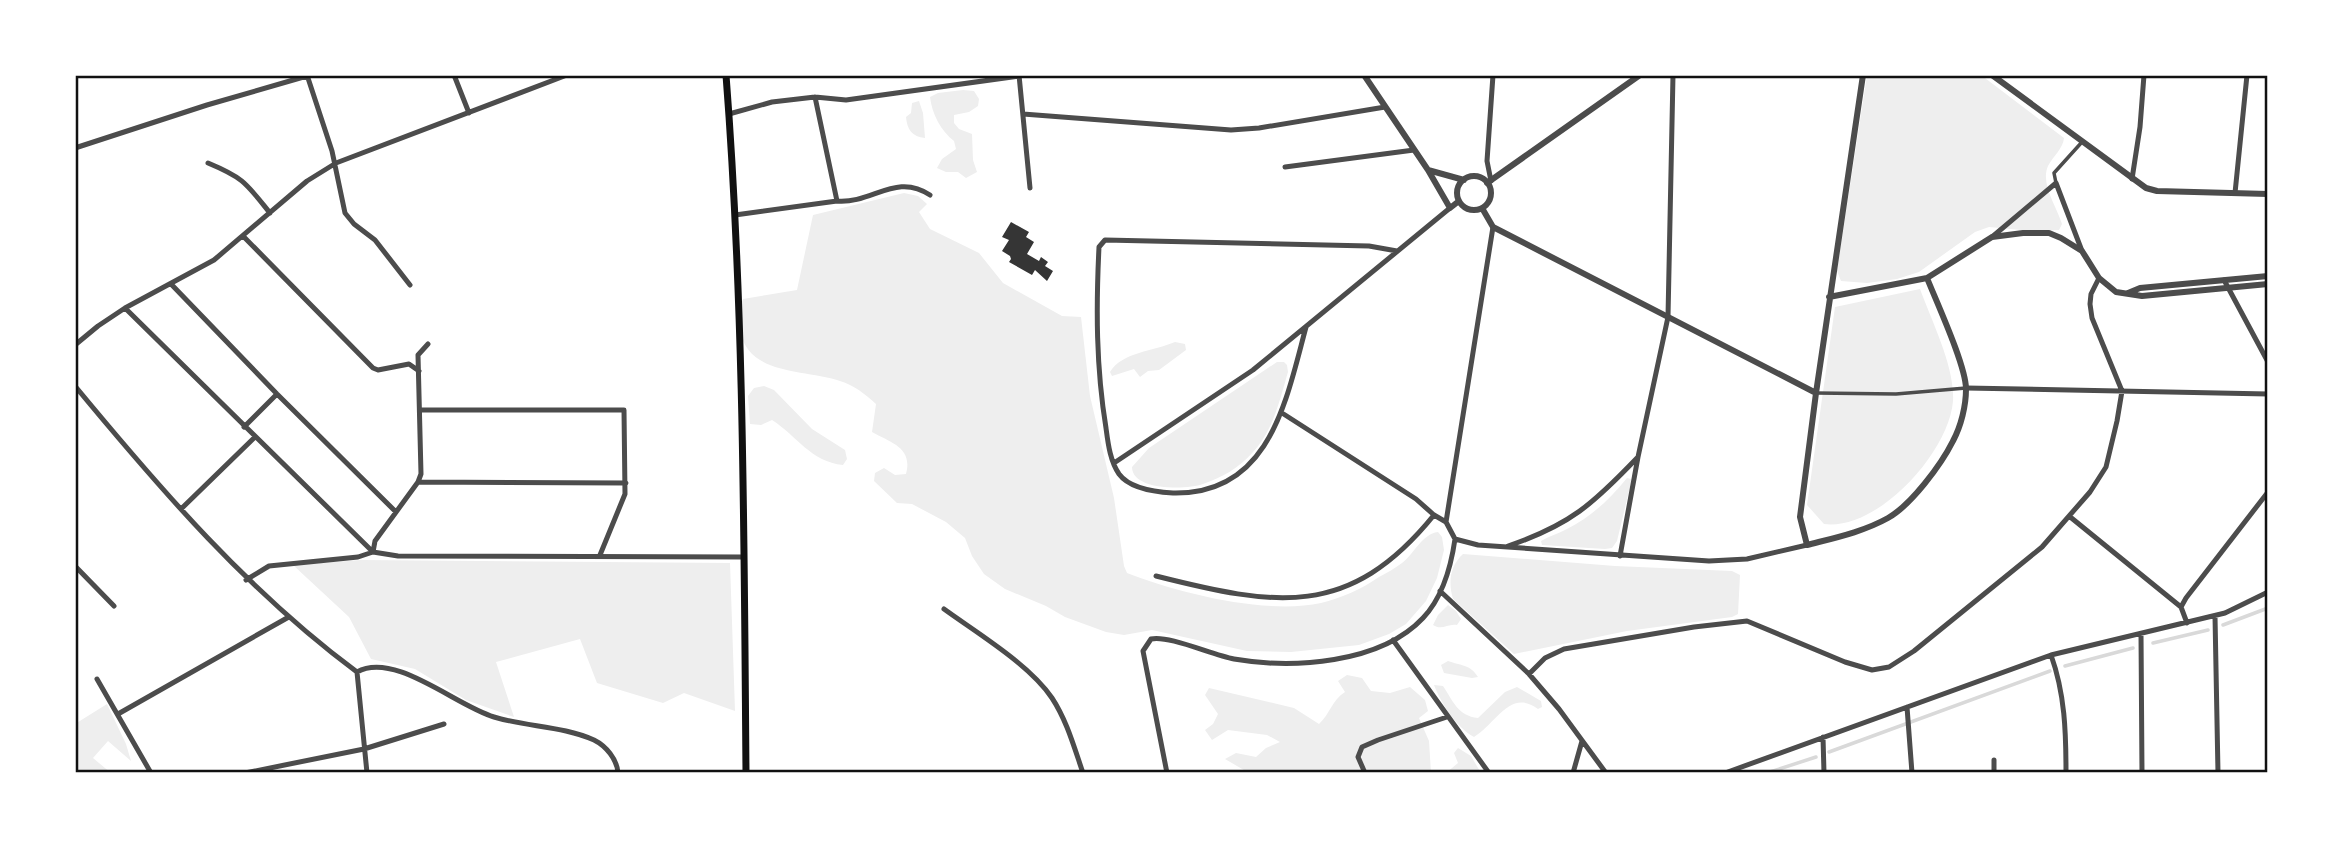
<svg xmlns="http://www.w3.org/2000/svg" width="2343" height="848" viewBox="0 0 2343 848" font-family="Roboto,sans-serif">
<rect width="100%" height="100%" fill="#fff"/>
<path fill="#eee" d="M1867 75H1981L2064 138C2063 149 2053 156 2048 166 2040 184 2057 207 2062 224L2059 230 2032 231 1989 227 1975 232 1919 272 1897 279 1867 283 1841 281 1837 271Z
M963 90 974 91 979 99 978 106 969 112 954 115V123L959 129 972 134 973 160 977 172 966 178 958 172H946L937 168 942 159 956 149 954 141C941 131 932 114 930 97L938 93Z
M919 101 923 113 925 138C912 137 907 129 906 117L911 113 912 103Z
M904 193 918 196 927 204 919 212 930 229 979 253 1003 283 1062 316 1081 317 1090 396 1114 498 1124 566 1127 573C1178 593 1266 615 1321 603 1341 598 1362 589 1379 577 1387 573 1395 568 1402 563 1414 554 1422 534 1438 532L1442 537 1444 550 1437 578 1426 601 1406 624 1389 634 1359 645 1291 652 1247 651 1152 630 1124 635 1106 632 1065 617 1046 606 1005 589 984 574 972 556 965 538 946 522 912 504 897 503 874 481 875 473 884 468 895 475 906 474C913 448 892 443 872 432L876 404C865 394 854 385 840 381 804 369 748 376 740 330 737 317 738 311 743 299L797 290 813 215Z
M1920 289C1932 322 1955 367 1953 401 1949 452 1878 531 1824 524L1807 505 1835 307Z
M1175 342 1185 344 1186 350 1159 370 1148 371 1140 377 1134 369 1112 376 1110 372C1122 352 1154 351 1175 342Z
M1277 362H1284L1287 365 1288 372C1280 399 1273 431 1253 452 1239 468 1223 477 1203 484 1187 490 1132 491 1132 467L1149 448Z
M764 386 774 390 812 429 845 450 847 459 843 465C811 462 797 436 772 420L761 425 750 424 748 396 754 388Z
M1627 478 1631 479 1630 487 1617 541 1612 548 1605 549 1542 545 1541 541C1549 536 1558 534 1567 529 1592 516 1609 500 1627 478Z
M1463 554 1615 566 1732 571 1740 575 1738 614 1732 617 1627 631 1514 654 1453 599C1448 582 1450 566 1463 554Z
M361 560 730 563 735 711 684 693 663 703 597 683 580 639 496 662 514 717 466 700 415 669 371 659 349 617 293 565Z
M1448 605 1456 611 1461 619 1457 625C1448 623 1442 631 1433 625L1438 615Z
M1448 661C1461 666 1470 664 1478 677L1472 678 1444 673 1441 665Z
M1347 675 1362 678 1371 691 1390 693 1410 687 1425 700 1428 711 1419 718 1429 741 1431 773H1249L1225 759 1236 753 1256 757 1266 748 1280 742 1267 735 1228 730 1212 740 1205 730 1213 724 1218 714 1205 695 1209 688 1294 708 1319 724C1330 714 1332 700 1345 692L1338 681Z
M1434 685 1443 686C1453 701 1458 716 1478 718L1505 692 1517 687 1541 701 1542 707 1538 709C1510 688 1496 724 1474 737 1456 727 1441 703 1434 685Z
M107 704 126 744 131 761 108 741 93 758 111 773H75V724Z
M1458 748 1471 756 1481 773H1446L1458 763 1454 753Z"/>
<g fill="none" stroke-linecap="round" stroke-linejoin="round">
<path stroke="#d9d9d9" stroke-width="3.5" d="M2223 625 2268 608
M2153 643 2208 630
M2065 666 2133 648
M1829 752 2050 671
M1767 773 1816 757"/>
</g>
<path fill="#353535" d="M1011 222 1029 232 1026 237 1034 242 1027 254 1039 261 1041 257 1048 262 1045 266 1053 271 1047 281 1035 270 1032 275 1009 262 1011 259 1010 256 1002 251 1009 240 1002 237Z"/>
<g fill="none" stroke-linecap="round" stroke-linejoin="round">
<path stroke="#4c4c4c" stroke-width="3.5" d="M2056 183 2054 173 2082 142
M1816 393 1896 394 1966 388"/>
<path stroke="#4c4c4c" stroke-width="5" d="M307 75 332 151 345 213 354 224 375 240 410 285
M454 75 469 113
M1019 75 1030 188
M815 97 837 201
M729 114 772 102 815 97 846 100 1019 76
M1023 114 1231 130 1259 128 1385 107
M75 148 207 105 307 76
M208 163C244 178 246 183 270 213
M1285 167 1414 150
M2132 179 2140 127 2144 75
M1491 181 1487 161 1493 75
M2235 193 2247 75
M735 215 837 201C872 204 896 172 930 195
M243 236 373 368 378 370 409 364 419 371
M1992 237 2056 183 2082 251
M2224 280 2268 362
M171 284 277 394 396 512
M125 308 373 552 398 556 744 557
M1306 327C1286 401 1270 495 1173 493 1155 492 1130 489 1119 474 1110 461 1108 443 1106 428 1096 367 1096 308 1099 247L1105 240 1369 246 1397 251
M75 345 98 326 125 308 214 260 307 181 336 163 567 75
M75 386C161 490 249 592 357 672
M1966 388 2268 394
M420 410H624L625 494 600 555
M1282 413 1416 499 1434 515 1446 522 1455 539
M244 427 277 394
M1114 463 1253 370 1450 208
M418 482 626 483
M181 509 255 437
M2069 516 2181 607
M1446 522 1493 227
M1455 539 1478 545 1709 561 1747 559 1807 545
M1508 546C1570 525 1593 504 1637 458
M373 552 375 541 418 482 421 474 418 355 428 344
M1620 556 1638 457 1668 317 1673 75
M75 566 114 606
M1156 576C1275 606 1349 620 1434 515
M246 580 269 566 358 557 373 552
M1440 591 1529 674 1559 709 1606 773
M944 609C977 633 1029 664 1052 698 1067 721 1074 747 1083 773
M2215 616 2218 773
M2187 623 2181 607 2186 598 2268 492
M2141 634 2142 773
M1393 640 1489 773
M2051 655C2065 694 2066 732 2066 773
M357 672C395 651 456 706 494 717 527 727 563 726 594 740 606 746 617 759 618 773
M357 672 367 773
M1529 674 1545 658 1564 649 1694 627 1747 621 1845 662 1872 670 1889 667 1914 651 2042 547 2090 492 2106 467 2117 421 2122 391 2092 318 2090 304 2091 294 2099 278
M97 679 151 773
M1907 707 1912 773
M118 714 287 618
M1823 737 1824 773
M245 773 364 749 444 724
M1167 773 1143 651 1151 639C1169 635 1212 655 1234 659 1292 669 1380 664 1423 618 1442 598 1451 567 1455 539
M1365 773 1358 757 1362 747 1378 740 1447 717
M1573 773 1582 741
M1725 773 2051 655 2225 613 2268 592
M1994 773V760"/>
<path stroke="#4c4c4c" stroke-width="6" d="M1364 75 1428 170 1450 208 1459 201
M1863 75 1816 393 1800 517 1807 545C1834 538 1863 532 1888 518 1911 505 1941 465 1953 441 1961 426 1966 406 1966 389 1966 366 1937 303 1927 278
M1992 75 2146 188 2157 191 2268 194
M1428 170 1464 180
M1457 193a17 17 0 1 1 34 0a17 17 0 1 1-34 0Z
M1487 183 1640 75
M1482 208 1493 227 1816 393
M2128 293 2140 288 2268 276
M1829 297 1927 278 1992 237 2023 233H2049L2061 238 2082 251 2099 278 2116 292 2142 296 2268 284"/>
<path stroke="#111" stroke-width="7" d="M726 75C744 307 744 540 746 773"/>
</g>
<rect width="2343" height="848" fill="none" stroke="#ffffff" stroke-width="154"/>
<rect x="77" y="77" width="2189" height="694" fill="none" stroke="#111" stroke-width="2.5"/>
</svg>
